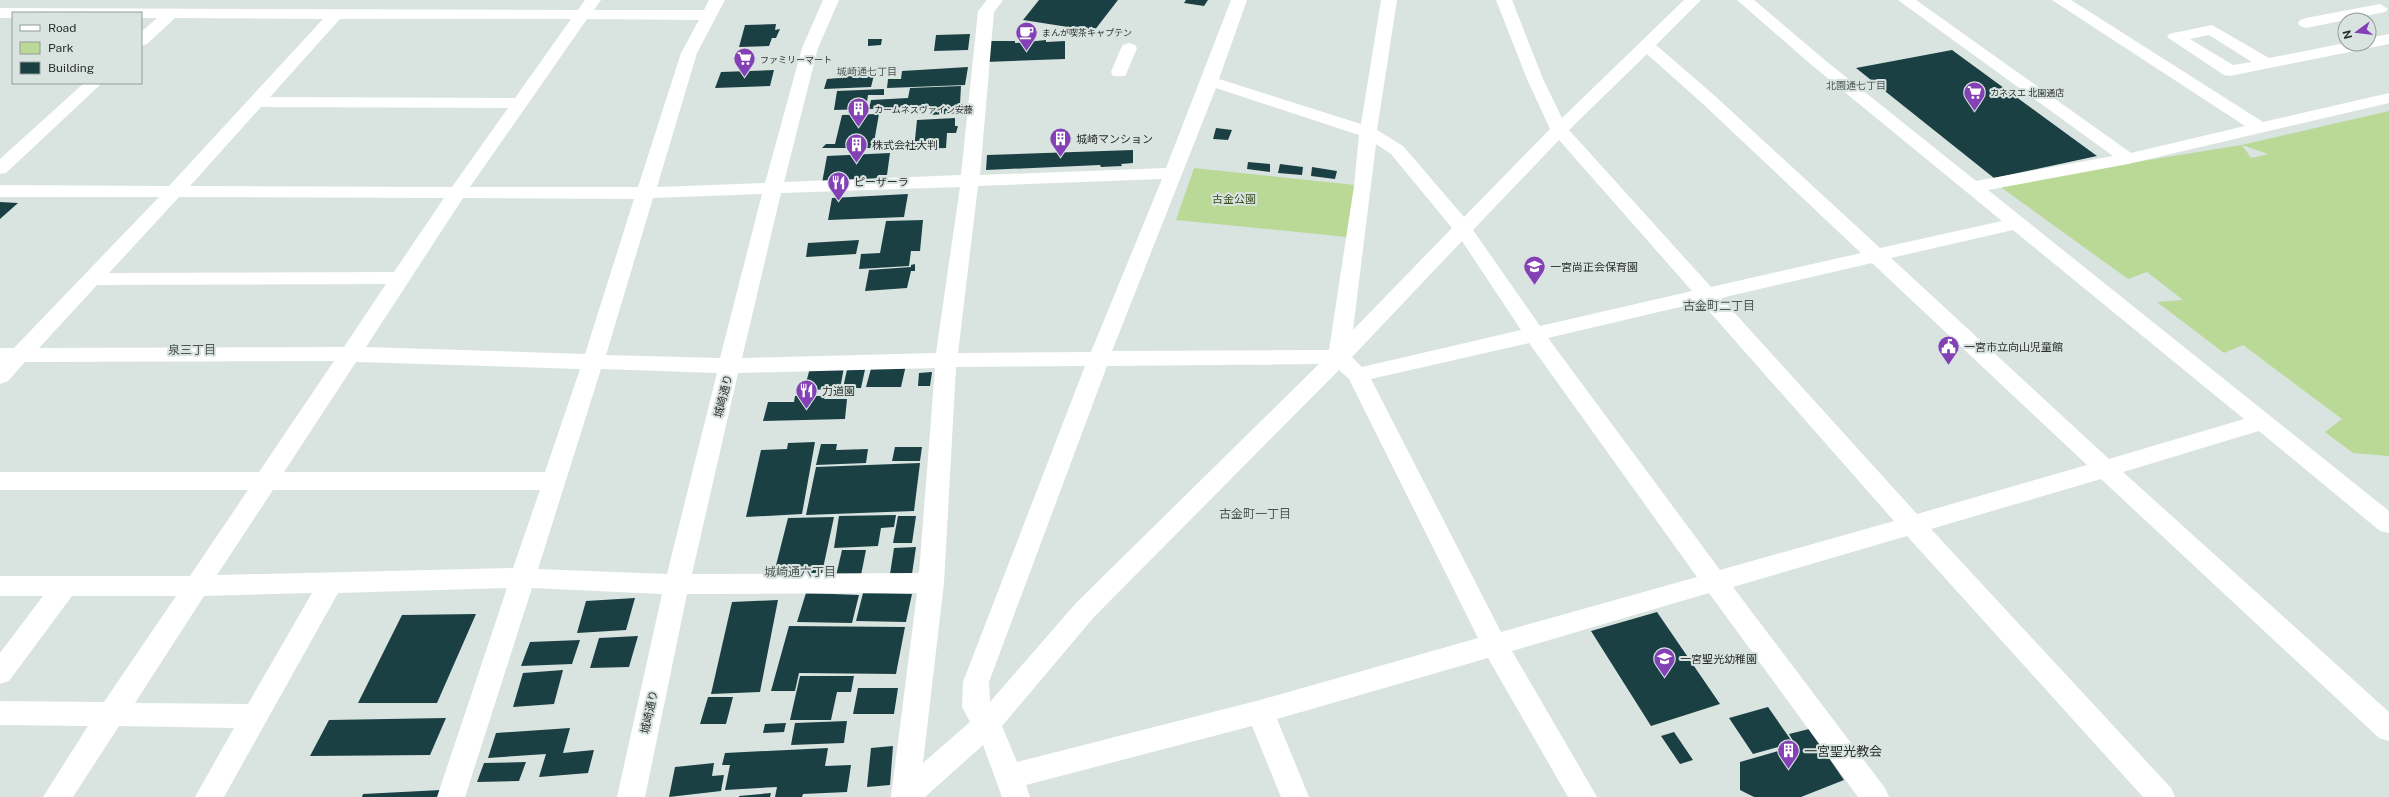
<svg xmlns="http://www.w3.org/2000/svg" width="2389" height="797" viewBox="0 0 2389 797" font-family="'Public Sans','Noto Sans JP',sans-serif">
<rect width="100%" height="100%" fill="#d9e4e1"/>
<path fill="#bad997" fill-rule="evenodd" d="M2389 111V456L2353 453 2325 432 2342 419 2243 345 2224 353 2157 302 2183 300 2147 272 2128 279 2002 188V184L2241 145ZM2242 145 2268 154 2251 158Z
M1194 168 1355 185 1347 237 1176 220Z"/>
<path fill="#1b4044" d="M1039 0H1118L1094 31 1023 20Z
M1186 0H1208L1204 6 1184 3Z
M776 24 775 30 780 29 776 38H772L769 46 739 47 745 25Z
M970 34 968 50 934 51 936 35Z
M868 39H882L881 45 868 46Z
M1046 40V42L1065 41V59L986 62 991 41H1015V43Z
M1952 50 2097 156 1994 178 1856 68Z
M968 67 965 85 887 88 888 79H901L902 71Z
M774 70 770 86 715 88 721 72Z
M875 71 871 87 824 89 827 79 839 78 841 72Z
M961 86 960 104H963L962 113 931 115 930 106 869 109 871 100 908 98 910 88Z
M884 89V95H868L866 109 834 110 837 91Z
M879 114 873 148H822L826 144H835L842 115Z
M955 118V126H958L956 133H947L946 148 914 149 917 120Z
M1216 128 1232 130 1228 140 1213 139Z
M1133 150V163L1121 164 1122 166 1101 167 1100 165 986 170 987 155Z
M890 153 887 175H878V180L822 183 827 156Z
M1248 162 1270 164V172L1247 169Z
M1280 164 1303 167 1302 175 1278 173Z
M1312 167 1337 171 1335 179 1311 176Z
M908 194 904 217 828 220 832 198Z
M0 202 18 203 0 219Z
M923 220 920 251H911L909 266 859 269 861 254 899 252 880 253 886 221Z
M859 240 856 254 806 257 808 243Z
M915 264V271H911L907 288 865 291 869 270 911 267V265Z
M848 365H866L861 388H843Z
M872 365H906L901 387H866Z
M844 367 840 389 804 390 810 368Z
M932 372 930 386H918L919 373Z
M795 396H825L824 399H847L845 419 763 421 768 402H794Z
M815 442 802 514 746 517 761 450 787 449 788 443Z
M821 444H837L836 450 868 449 866 463 816 465Z
M895 447H922L920 461H892Z
M920 463 914 511 806 515 816 467Z
M896 515 894 527 881 528 878 546 834 548 839 516Z
M898 516H916L912 543H893Z
M834 517 822 573H774L788 518Z
M916 547 912 574H890L894 548Z
M842 550H866L861 575 836 576Z
M806 593 859 595 852 623 797 622Z
M863 593 912 594 906 622 856 621Z
M635 598 626 630 577 633 586 601Z
M778 600 760 692 711 694 732 602Z
M1657 612 1720 704 1651 726 1591 631Z
M476 614 437 703H358L402 615Z
M789 626 905 627 896 674 799 673 795 691H771Z
M638 636 629 667 590 668 599 638Z
M580 640 572 664 521 666 530 642Z
M563 670 554 704 513 707 523 673Z
M800 676H854L851 692H837L831 720H790Z
M858 688H898L894 714H853Z
M708 697H733L726 724H700Z
M1768 707 1793 743 1753 754 1729 718Z
M446 718 430 755 310 756 329 720Z
M847 721 844 743 791 745 795 723Z
M786 723 784 732 763 733 765 724Z
M570 728 563 753 594 750 588 773 539 777 546 754 488 758 496 733Z
M1809 729 1844 780 1801 797H1754L1740 790V762L1796 746 1789 734Z
M1674 732 1693 760 1680 764 1661 736Z
M893 746 890 785 867 787 871 748Z
M828 748 825 766 851 765 847 792 803 794 802 797H775L777 787 725 790 730 765H722L725 753Z
M526 762 519 781 477 782 484 763Z
M714 763 712 776 724 775 721 791 669 797 675 767Z
M441 790 439 797H362L363 794Z
M771 793 770 797H739V796Z"/>
<g fill="none" stroke-linecap="round" stroke-linejoin="round">
<path fill="#fff" fill-rule="evenodd" d="M585 0H601L594 10H704L709 0H725L697 53 657 187 765 183 802 48 823 0H839L818 48 784 182 961 175 978 11 987 0H1003L994 12 980 175 1166 168 1231 0H1247L1219 79 1361 124 1381 0H1397L1377 130 1403 146 1464 217 1550 129 1527 79 1496 0H1512L1543 79 1562 118 1684 0H1701L1656 45 1715 96 1880 248 2002 221 1814 67 1737 0H1754L1826 61 1976 181 2113 156 1898 0H1916L2131 153 2245 126 2052 0H2071L2263 122 2389 93V103L2128 164 1988 190 2389 511V533L2380 531 2259 431 2123 472 2389 712V741L2379 738 2101 479 1931 529 2171 788 2175 797H2143L1907 536 1733 587 1885 788 1889 797H1858L1709 593 1512 651 1597 797H1568L1488 658 1277 719 1309 797H1281L1252 726 1026 785 1030 797H1002L983 745 925 797H891L917 593 687 594 645 797H617L662 594 532 588 465 797H437L507 588 338 593 224 797H195L234 728 119 726 73 797H43L88 726 0 725V701L104 702 176 596H72L9 681 0 684V653L43 596H0V576H190L248 490H0V472H259L334 361 25 362 8 381 0 384V348H14L159 197H0V185L169 186 323 19 175 18 147 44 141 46V32L157 18H141V13H13V18H0V8L578 10ZM340 19H571L515 98 270 97ZM587 19 699 20 681 53 638 187H470ZM1647 54 1703 104 1861 253 1711 287 1569 130ZM1216 88 1359 135 1354 186 1329 350 1112 351ZM261 107 508 108 452 187 190 186ZM1559 140 1692 291 1540 326 1473 230ZM1376 144 1391 154 1452 228 1353 330ZM1162 179 1091 352 958 353 978 186ZM960 187 936 353 742 358 781 193ZM762 194 720 358 606 355 653 198ZM179 197 444 198 394 272 109 273ZM463 198 634 199 585 354 366 347ZM2013 230 2244 419 2109 459 1891 258ZM1462 241 1521 330 1362 367 1352 357ZM1872 263 2087 465 1917 514 1721 298ZM386 284 344 347 39 348 97 285ZM1701 302 1894 521 1720 570 1548 338ZM1529 343 1697 577 1501 632 1371 379ZM356 362 580 369 545 472H284ZM1319 364 1076 603 990 702 989 682 1107 366ZM1085 366 963 682 962 707 970 722 923 763 944 583 956 367ZM935 368 919 573 692 574 738 373ZM601 369 717 373 667 574 538 569ZM1339 370 1349 379 1478 638 1260 700 1017 762 1002 726 1094 617ZM273 490H540L513 568 217 575ZM312 593 248 704 135 703 204 596Z
M2380 4 2388 9 2385 12 2306 28 2300 26 2298 23 2300 20 2306 18Z
M2212 25 2269 58 2345 43 2369 44V38L2389 34V44L2230 76 2224 75 2167 37 2169 34ZM2209 35 2252 62 2233 65 2190 39Z
M1129 43 1135 45 1137 48 1127 72 1125 76H1113L1111 72 1121 48 1123 45Z
M84 83H102L6 173 0 174V159Z"/>
</g>
<defs>
<symbol id="cafe-pin" viewBox="-11 -11 22 30"><path d="M0 17L-7.5 6A9.5 9.5 0 1 1 7.5 6Z" fill="#8441b5" stroke="#d9e4e1"/><path d="M-5.5-4.5H6V0H3Q3 3.5 0 3.5H-2.5Q-5.5 3.5-5.5 0ZM3-3.2v2h1.7v-2ZM-6 4.5H4V6H-6Z" fill="#fff"/></symbol>
<symbol id="supermarket-pin" viewBox="-11 -11 22 30"><path d="M0 17L-7.5 6A9.5 9.5 0 1 1 7.5 6Z" fill="#8441b5" stroke="#d9e4e1"/><path d="M-6-5.5h2.5l.6 2H6L4.5 2H-2.5L-4.4-4H-6ZM-1.5 3.2a1.3 1.3 0 1 0 .1 0ZM3 3.2a1.3 1.3 0 1 0 .1 0Z" fill="#fff"/></symbol>
<symbol id="building-pin" viewBox="-11 -11 22 30"><path d="M0 17L-7.5 6A9.5 9.5 0 1 1 7.5 6Z" fill="#8441b5" stroke="#d9e4e1"/><path d="M-4-6H4V6H1V3H-1V6H-4ZM-2.5-4.3h1.7v1.8h-1.7ZM.8-4.3h1.7v1.8H.8ZM-2.5-1h1.7V.8h-1.7ZM.8-1h1.7V.8H.8Z" fill="#fff"/></symbol>
<symbol id="restaurant-pin" viewBox="-11 -11 22 30"><path d="M0 17L-7.5 6A9.5 9.5 0 1 1 7.5 6Z" fill="#8441b5" stroke="#d9e4e1"/><path d="M-5-6h1v4h1v-4h1v4h1v-4h1v5L-1.5 .5V6h-2V.5L-5-1ZM5-6V6H3V1.5H1.5Q1.5-4 5-6Z" fill="#fff"/></symbol>
<symbol id="school-pin" viewBox="-11 -11 22 30"><path d="M0 17L-7.5 6A9.5 9.5 0 1 1 7.5 6Z" fill="#8441b5" stroke="#d9e4e1"/><path d="M0-5L7-2L0 1L-7-2ZM-4 1L0 2.5L4 1V4Q0 6-4 4Z" fill="#fff"/></symbol>
<symbol id="civic-pin" viewBox="-11 -11 22 30"><path d="M0 17L-7.5 6A9.5 9.5 0 1 1 7.5 6Z" fill="#8441b5" stroke="#d9e4e1"/><path d="M-.6-6.5H3V-4.5H.6V-3L4-1V1h2V6H-6V1h2V-1L-.6-3ZM-1.2 2.5V6h2.4V2.5Z" fill="#fff"/></symbol>
</defs>
<g fill-rule="evenodd">
<use href="#cafe-pin" x="1014" y="20" width="25" height="34"/>
<use href="#supermarket-pin" x="732" y="46" width="25" height="34"/>
<use href="#supermarket-pin" x="1962" y="80" width="25" height="34"/>
<use href="#building-pin" x="846" y="96" width="25" height="34"/>
<use href="#building-pin" x="1048" y="126" width="25" height="34"/>
<use href="#building-pin" x="844" y="132" width="25" height="34"/>
<use href="#restaurant-pin" x="826" y="170" width="25" height="34"/>
<use href="#school-pin" x="1522" y="254" width="25" height="34"/>
<use href="#civic-pin" x="1936" y="334" width="25" height="34"/>
<use href="#restaurant-pin" x="794" y="378" width="25" height="34"/>
<use href="#school-pin" x="1652" y="646" width="25" height="34"/>
<use href="#building-pin" x="1776" y="738" width="25" height="34"/>
</g>
<g text-anchor="middle" dominant-baseline="central" stroke-width="4" stroke-linejoin="round" paint-order="stroke">
<g font-size="9" fill="#292d2c" stroke="#d9e4e1" text-anchor="start">
<text x="1042" y="32">まんが喫茶キャプテン</text>
<text x="760" y="59">ファミリーマート</text>
<text x="1990" y="92">カネスエ 北園通店</text>
<text x="874" y="109">カームネスヴァイン安藤</text>
</g>
<g font-size="10" fill="#4c5553" stroke="#d9e4e1">
<text x="867" y="71">城崎通七丁目</text>
<text x="1856" y="85">北園通七丁目</text>
</g>
<g font-size="11" fill="#292d2c" stroke="#d9e4e1" text-anchor="start">
<text x="1076" y="139">城崎マンション</text>
<text x="872" y="145">株式会社大判</text>
<text x="854" y="182">ピーザーラ</text>
<text x="1550" y="267">一宮尚正会保育園</text>
<text x="1964" y="347">一宮市立向山児童館</text>
<text x="822" y="391">力道園</text>
<text x="1680" y="659">一宮聖光幼稚園</text>
</g>
<g font-size="11" fill="#374c18" stroke="#d9e4e1">
<text x="1234" y="199">古金公園</text>
</g>
<g font-size="11" fill="#292d2c" stroke="#d9e4e1">
<text transform="translate(723 396) rotate(-76)">城崎通り</text>
<text transform="translate(649 712) rotate(-78)">城崎通り</text>
</g>
<g font-size="12" fill="#4c5553" stroke="#d9e4e1">
<text x="1719" y="306">古金町二丁目</text>
<text x="192" y="350">泉三丁目</text>
<text x="1255" y="514">古金町一丁目</text>
<text x="800" y="572">城崎通六丁目</text>
</g>
<g font-size="13" fill="#292d2c" stroke="#d9e4e1" text-anchor="start">
<text x="1804" y="751">一宮聖光教会</text>
</g>
</g>
<rect x="12" y="12" width="130" height="72" fill="#d9e4e1" stroke="#939b99"/>
<rect x="20" y="25" width="20" height="6" fill="#ffffff" stroke="#939b99"/>
<text x="48" y="32" font-size="12" fill="#292d2c">Road</text>
<rect x="20" y="42" width="20" height="12" fill="#bad997" stroke="#939b99"/>
<text x="48" y="52" font-size="12" fill="#292d2c">Park</text>
<rect x="20" y="62" width="20" height="12" fill="#1b4044" stroke="#939b99"/>
<text x="48" y="72" font-size="12" fill="#292d2c">Building</text>
<g transform="translate(2357 32) rotate(255)"><circle r="19" fill="#d9e4e1" stroke="#939b99"/>
<path d="M0-3L7 15L0 10L-7 15Z" fill="#8441b5"/>
<text y="-6" font-size="11" font-weight="bold" text-anchor="middle" fill="#292d2c">N</text>
</g>
</svg>
